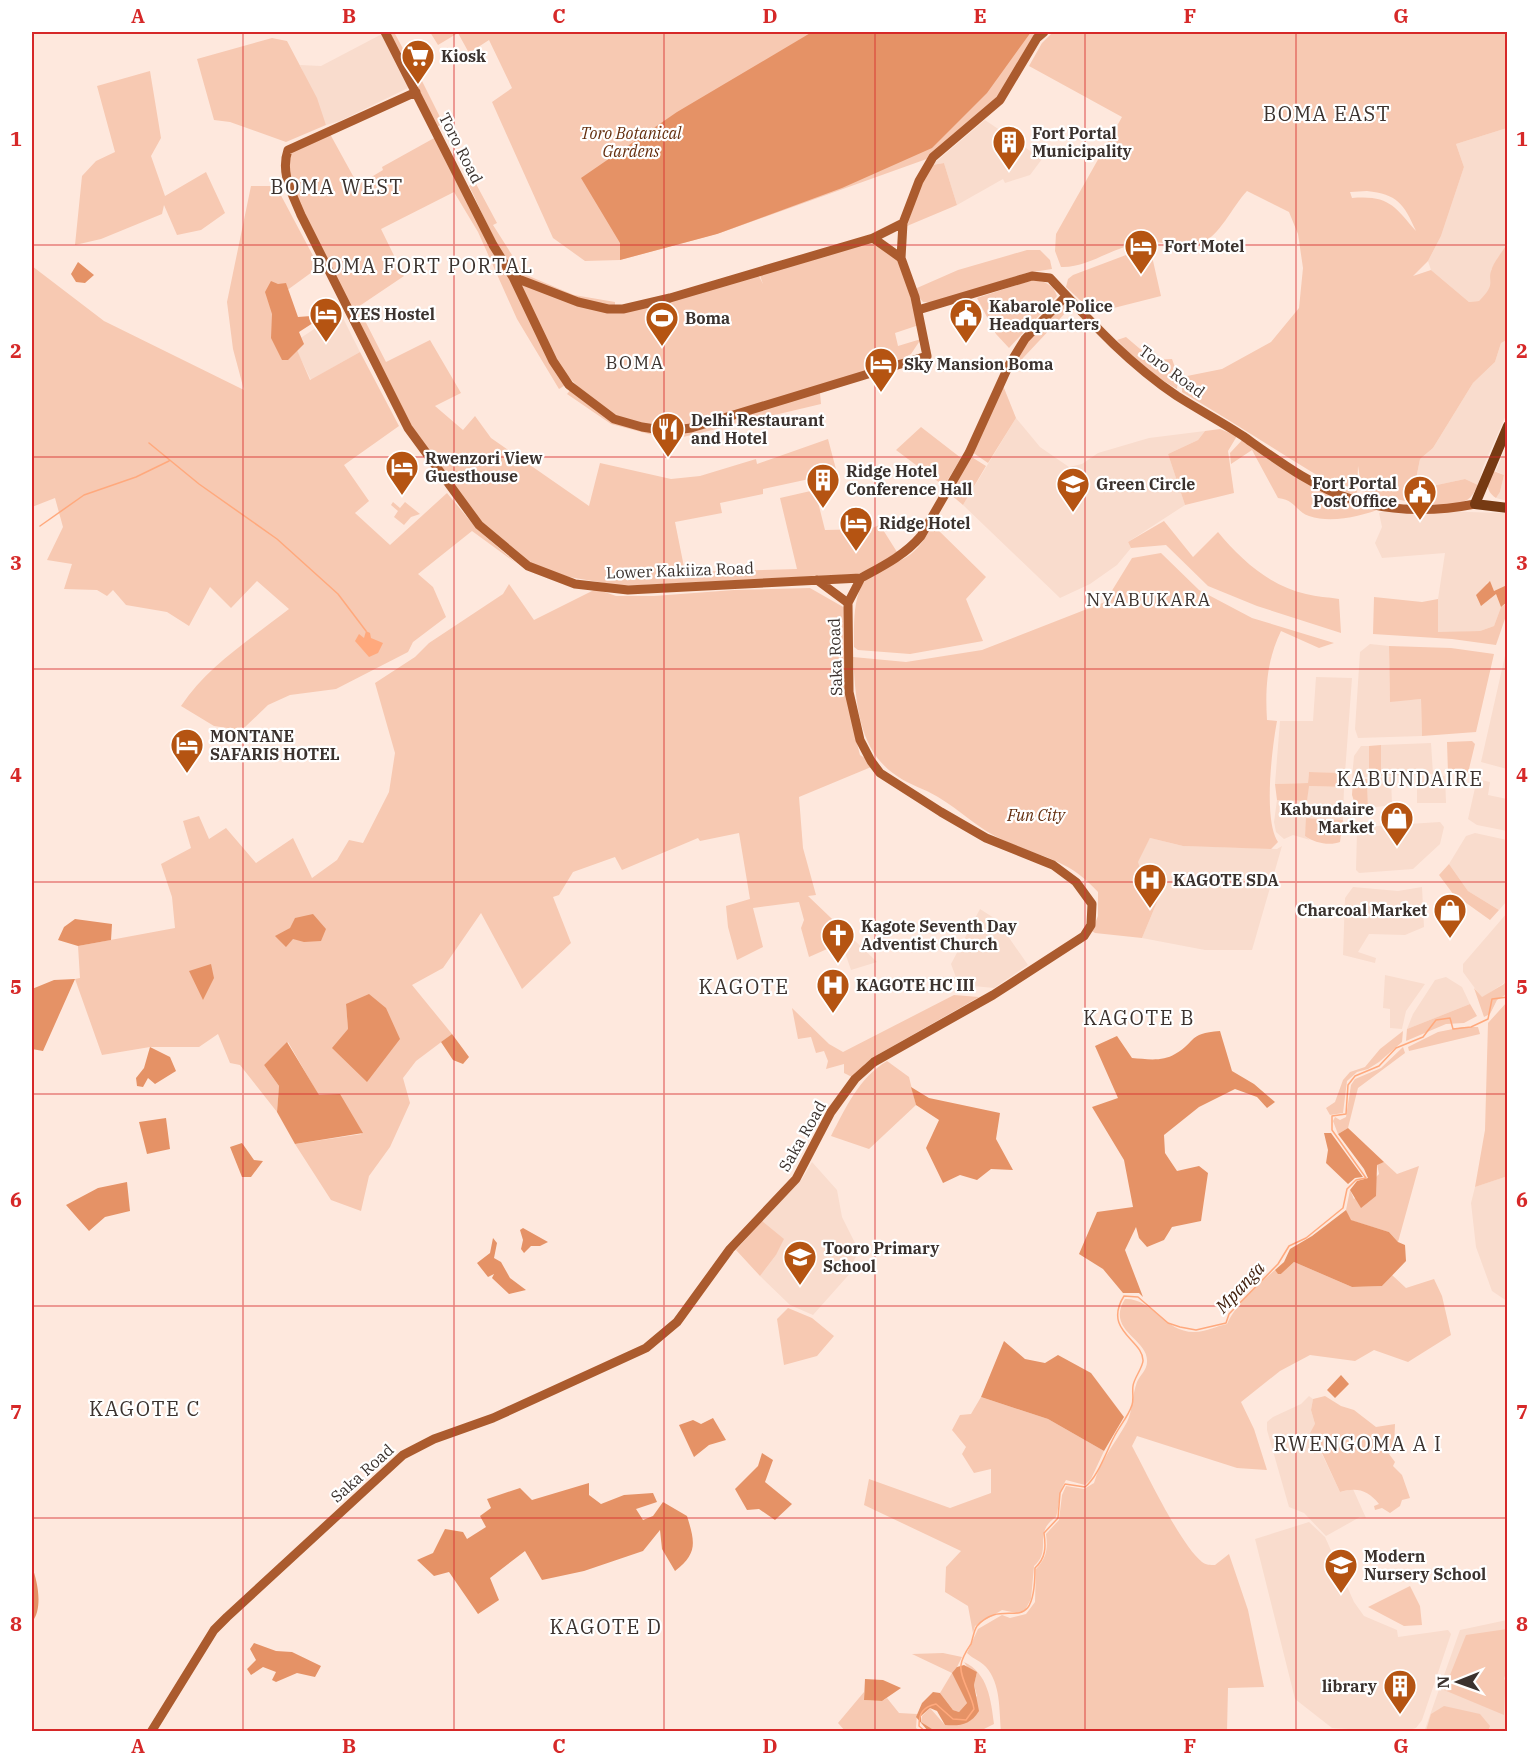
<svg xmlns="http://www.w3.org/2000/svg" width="1539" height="1763" viewBox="0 0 1539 1763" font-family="'IBM Plex Serif',serif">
<rect width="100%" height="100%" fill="#fee8dd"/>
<path fill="#f9dccd" d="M382 34 410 87 340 121 326 125 300 65 321 66Z
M985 120 1042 159 1030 175 1005 183 1003 179 957 205 944 163 932 165Z
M1507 128V243L1491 270 1492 281 1490 291 1479 301 1469 302 1431 270 1428 261 1441 236 1464 167 1456 144Z
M340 312 360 352 311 380 293 343Z
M1507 340V413L1483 467 1478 485 1465 479 1418 489 1417 474 1420 459 1433 448 1473 383 1495 362 1501 343Z
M1016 418 1040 447 1069 467 1082 464 1098 453 1149 438 1205 431 1198 440 1168 454 1185 505 1128 542 1131 548 1117 565 1090 584 1060 598 963 505Z
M1507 444V501L1496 498 1500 492 1504 475 1496 471Z
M1387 510 1507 513V585L1494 591 1490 582 1486 583 1496 594 1501 607 1494 626 1480 631 1438 633V599L1445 553 1382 558 1375 543 1382 527 1379 513Z
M1370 644 1389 646 1390 701 1421 699 1422 736 1358 738 1355 729 1360 652Z
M1507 647V769L1481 762Z
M1316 677 1352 678 1345 773 1309 772 1308 783 1275 784 1280 721H1313Z
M1431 743 1433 774 1381 776V745Z
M1361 746H1369V777L1352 778 1354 756Z
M1417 776H1445L1446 803H1417Z
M1391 777 1392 805 1368 808 1367 779Z
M1477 779 1490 782 1488 795 1507 799V831L1477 825 1468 819Z
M1308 786 1344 787 1343 820 1307 818 1305 836 1310 840 1293 835 1284 839 1276 832 1274 822 1277 800 1307 801Z
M1440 822 1444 827 1440 844 1413 869 1359 873 1356 870 1357 831 1362 827Z
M1475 833 1507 840V901L1499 910 1468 891 1449 864 1466 836Z
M1150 838 1183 846 1277 849 1282 846 1252 950H1205L1142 938 1162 890 1144 881 1137 862Z
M1353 887 1398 891 1422 887 1424 927 1405 935 1369 934 1358 952 1376 958 1375 963 1343 955 1345 898Z
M980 909 1008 927 1005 932 1028 965 994 988 963 985 957 980 951 964Z
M1507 913V978L1504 983 1482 998 1463 972V964Z
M852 938 877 962 851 970 842 944Z
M1385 975 1425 984 1406 1011 1402 1029 1390 1028V1009L1383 1008Z
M1446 977 1462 987 1470 1004 1407 1029 1413 1014 1435 980Z
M812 1162 837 1190 842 1217 859 1251 853 1262V1270L813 1315 790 1305 760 1276 776 1255 762 1221 802 1179Z
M1505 1177 1508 1185 1507 1301 1492 1291 1476 1247 1471 1203 1475 1187Z
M1309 1396 1313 1399 1311 1410 1315 1424V1454L1321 1452 1340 1492 1353 1489 1366 1518 1360 1517 1326 1536 1304 1513 1289 1507 1267 1430V1422L1273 1417 1301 1404Z
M1309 1522 1325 1537 1354 1602 1364 1616 1397 1630 1398 1637 1448 1630 1451 1634 1422 1720 1416 1728 1401 1732 1332 1728 1295 1699 1255 1539Z
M1507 1620V1731L1424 1732 1460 1630Z"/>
<path fill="#f7c9b2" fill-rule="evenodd" d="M388 32H394L414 69H418L421 79 443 123 437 127Z
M430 32H1039L1000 99 935 156 720 233 620 260 585 261 553 238 492 102 512 88 489 40 469 53 458 33 438 45Z
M1053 32H1507V128L1456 144 1464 167 1441 236 1428 261 1413 276 1431 270 1469 302 1479 301C1498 282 1486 283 1492 268 1496 259 1503 251 1507 243V340L1501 343 1495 362 1473 383 1433 448 1420 459 1417 474 1418 489 1465 479 1478 485C1475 491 1472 497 1467 500 1444 513 1387 497 1362 491L1358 466 1357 498C1297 465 1241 426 1182 392V377L1222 369 1271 342 1299 308 1303 268 1298 234 1289 212 1247 191C1231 208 1221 235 1199 245 1184 251 1176 243 1163 243 1154 242 1144 243 1135 245 1110 248 1088 268 1061 267L1055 251 1056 234 1122 117 1029 66 1042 43ZM1367 191C1397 194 1404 204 1416 231 1394 206 1389 195 1352 198L1350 192Z
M272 38 287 41 317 98 326 125 286 142 230 122 214 120 197 59Z
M150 71 161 138 151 156 165 196 206 172 225 213 201 230 177 235 164 205 162 214 101 239 75 245 82 176 96 161 115 152 97 86Z
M330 134 358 185 383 170 382 167 436 137 567 384 559 389 517 319 478 232 454 192 381 229 404 276 358 307 386 362 430 340 461 393 435 406 463 430 475 416 491 438 589 506 600 463 671 479 700 476 756 459 757 464 828 439 837 473 763 489V494L720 503 722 513 675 522 685 572 797 569 780 498 815 490 825 530 869 529 880 525 897 552 873 568 858 574 622 586 569 577 530 564 483 523 460 498 406 420 303 215 288 172 291 153Z
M944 163 957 205 907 226 922 180 932 165Z
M475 182 497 223 493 225 524 274 574 295 615 302V307C590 302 533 289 516 271 495 248 483 213 469 186Z
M251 186H276L319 267 275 299 310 380 360 352 399 426 344 465 369 501 355 513 390 545 447 493 477 529 516 563 472 531 418 574 433 587 446 617 413 642 408 652 336 689 290 695 268 705 245 727 234 729 214 726 181 706C207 666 252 638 289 609L257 581 231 608 210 587 189 626 167 612 126 605 113 590 107 596 97 590 64 589 72 564 47 560 63 527 55 498 32 507V266L104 321 244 390 233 349 227 302Z
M865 241 882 243 899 259 919 325 895 333 898 346 921 339 911 354 886 367 692 427 666 429 615 417 598 407 555 363 519 280 608 309 757 272 763 284 759 273Z
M1027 250H1040L1050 260 1052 269 1026 273 934 303 923 302 916 294 917 288 958 270Z
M1134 252H1151L1161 296 1094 313 1066 287 1068 279 1073 275Z
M1032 280C1045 281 1053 284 1057 296L1009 348 996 334 977 298Z
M1064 303 1069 309 1008 374 1025 344Z
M1126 337 1153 360 1172 359 1178 376 1177 389 1144 369 1117 340Z
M1002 383 1016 418 988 463 972 452Z
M571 389 593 408 669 433 820 393 821 404 683 437H660L611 424 567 394Z
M921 427 961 458 944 486 896 450Z
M1220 429 1237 436 1228 451 1234 493 1185 505 1168 454 1198 440 1205 431Z
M1245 437C1289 465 1332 492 1383 508 1361 516 1332 524 1309 516 1296 512 1296 500 1278 498L1252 450 1231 464 1230 453Z
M970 456 986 466 963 505 950 494Z
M1491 470 1504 475 1500 492 1496 498C1484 490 1488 482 1491 470Z
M393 502 400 508 405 502 420 514 411 517 404 525 394 517 398 511 391 505Z
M1164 521 1193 557 1218 532C1241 560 1270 586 1306 594 1317 597 1328 597 1339 599L1341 633 1257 606 1208 586 1166 545 1131 548 1128 542Z
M933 525 986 577 966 599 983 641 910 654 858 650 854 647C854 628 853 604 861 587 870 570 896 565 911 554 921 546 927 535 933 525Z
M1161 553 1199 590 1252 618 1334 643 1319 648 1281 631C1267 660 1265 688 1267 720L1277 721C1272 748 1263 820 1278 842L1271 849 1183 846 1150 838 1138 862 1144 881 1162 890 1142 938 1095 933 1092 931 1098 916V892C1068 858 1041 858 1003 840 980 830 960 810 938 797 925 789 910 785 897 776 857 750 856 700 853 657L906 662 982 650 1105 602 1132 558Z
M509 584 534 620 596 589 616 596H654L734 590 810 588 845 608C843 659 847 706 860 755L876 765 799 797 803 848 816 895 808 896 852 938 809 957 801 928 804 920 799 902 753 908 763 947 737 960 728 927 726 906 750 899 739 833 700 841 698 838 622 870 615 857 573 872 559 895 553 897 571 943 522 989 481 913 443 968 412 985 452 1034 416 1061 403 1078 410 1103 390 1147 369 1176 361 1211 331 1200 295 1144 362 1134 319 1096 288 1042 264 1065 279 1086 277 1112 240 1065 230 1063 218 1034 199 1047H150L102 1055 75 979 80 978 78 946 175 928 172 897 161 864 191 848 183 821 199 816 209 839 226 828 256 863 293 838 312 878 337 860 349 840 363 843 389 792 395 753 375 683 415 657 429 643 503 594ZM346 1004 399 1039 348 1029Z
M1374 597 1422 602 1438 599V632L1480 631 1494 626 1501 607 1507 603V613L1496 645 1452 639 1373 634Z
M1389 646 1451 648 1494 654 1476 732 1422 736 1421 699 1390 702Z
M1472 741 1475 744 1468 773H1448L1447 742Z
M1381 745V776L1369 777V746Z
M1309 772 1345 773 1344 787 1309 786 1307 801 1277 800 1275 784 1308 783Z
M1367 779 1368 808 1356 807 1352 795 1353 780Z
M1306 818 1343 820 1340 842C1330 846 1314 843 1305 836Z
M1449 864 1468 891 1499 910 1490 920 1462 900 1459 902 1439 875Z
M1507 978V994L1497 1000 1490 1014 1484 1017 1474 988 1482 997 1504 984Z
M954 995 979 997 879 1054 865 1064 854 1078 844 1073V1064L826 1069 828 1061 824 1051 816 1053 811 1037 798 1039 792 1008 829 1044 843 1052Z
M1507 1002V1185L1505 1177 1475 1187 1485 1130 1488 1023Z
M1470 1004 1477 1016 1464 1023 1446 1024 1406 1041 1407 1029Z
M1463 1027H1478L1480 1034 1409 1051 1408 1047 1438 1032Z
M1403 1031 1402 1042 1379 1062 1368 1069 1357 1072 1347 1081 1343 1113 1330 1115 1326 1108 1335 1102 1343 1080 1350 1072 1365 1067 1380 1049Z
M1403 1047 1405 1053 1358 1088 1348 1128 1338 1134 1333 1121 1335 1117 1340 1120 1346 1117 1351 1085 1355 1079 1381 1068Z
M887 1061 909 1077 916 1105 869 1149 831 1136C846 1107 859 1078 887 1061Z
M1384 1162 1397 1174 1419 1166 1398 1242 1389 1232 1350 1220 1346 1210 1350 1190 1354 1199 1379 1174 1377 1164Z
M762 1221 784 1239 776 1255 760 1276 736 1250Z
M1294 1262 1352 1287 1382 1286 1392 1275 1406 1288 1434 1279 1442 1296 1451 1335 1408 1362 1374 1350 1355 1361 1310 1355 1280 1371 1241 1402 1254 1429 1267 1470 1237 1468 1137 1436 1132 1446C1147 1474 1180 1544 1202 1562 1206 1565 1210 1565 1215 1565L1229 1554 1248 1610 1264 1687 1228 1688 1227 1731H1001C999 1710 1001 1684 986 1667 981 1661 973 1659 967 1653L978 1629 1002 1615 1010 1618 1026 1614 1035 1602 1036 1569C1047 1558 1048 1548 1046 1534L1059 1520 1062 1495 1066 1486 1084 1489 1094 1483C1100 1461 1116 1442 1127 1422 1133 1410 1132 1395 1137 1382 1140 1375 1147 1370 1147 1362 1149 1339 1105 1331 1125 1299 1153 1298 1165 1333 1195 1332 1205 1332 1217 1326 1227 1324 1236 1304 1258 1284 1275 1270L1281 1274Z
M788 1308 812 1318 834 1336 817 1356 784 1365 777 1319Z
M1325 1396 1341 1406 1354 1410 1376 1427 1395 1424 1394 1448 1389 1454 1395 1462 1393 1466 1402 1475 1410 1498 1402 1500 1400 1506 1390 1513 1382 1508 1375 1510 1374 1506 1379 1504C1368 1490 1357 1487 1340 1492L1322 1453 1314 1454 1309 1435 1315 1424 1311 1410 1313 1399Z
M981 1397 1048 1419 1104 1451 1091 1479 1085 1485 1066 1480C1058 1493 1060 1503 1056 1517 1032 1533 1053 1550 1034 1566L1031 1599 1025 1610 1017 1613 1002 1610 975 1626 973 1633 968 1606 945 1592 946 1567 961 1551 864 1505 869 1479 950 1508 991 1493V1469L974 1473 962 1454 966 1447 952 1430 960 1415 971 1414Z
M1410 1586 1420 1606 1422 1625 1404 1626 1368 1607Z
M1507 1629V1669L1504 1679 1507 1682 1508 1692H1505L1504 1715 1444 1690 1466 1635Z
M943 1653 962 1657 957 1667 967 1703 959 1712 953 1710 940 1693 952 1673 912 1654Z
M964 1662C988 1673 991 1700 994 1724L980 1731 935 1732 921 1722 922 1716 930 1708 945 1725 977 1696 974 1685 977 1672 968 1668Z
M864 1692V1700L882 1701 887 1698 899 1713 917 1714 916 1728 920 1731H845L838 1723Z
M1444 1706 1480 1714 1490 1726 1488 1731H1426L1431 1714Z"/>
<path fill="#e59266" d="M812 32H1031L987 93 932 148 842 188 717 234 620 260V243L581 178 677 112Z
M78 262 94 275 85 283 76 282 71 274Z
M271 281 278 284 286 283 298 317 311 316 313 323 299 332 304 344 288 360H282L271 338 272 314 265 292Z
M1490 581 1494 591 1507 585V602L1501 607 1496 594 1481 606 1476 595Z
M313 914 326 929 321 941 304 942 293 939 286 947 275 936 290 928 295 918Z
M75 919 112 924 111 940 78 946 58 940 64 927Z
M211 964 214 978 203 1000 189 971Z
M75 979 43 1051 32 1049V989L54 980Z
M369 994 386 1008 400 1039 367 1082 332 1048 348 1029 346 1004Z
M1220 1031 1232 1071 1254 1084 1275 1102 1267 1108 1257 1097 1235 1089 1199 1107 1164 1135 1165 1153 1177 1171 1199 1166 1208 1173 1201 1221 1172 1227 1164 1240 1147 1247 1139 1238 1136 1227 1125 1250 1143 1297 1139 1293H1123L1103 1269 1079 1254 1097 1212 1133 1207 1124 1160 1092 1107 1118 1098 1095 1046 1117 1036 1132 1058C1146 1059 1162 1062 1175 1054 1198 1041 1186 1034 1220 1031Z
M452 1034 469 1057 463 1064 453 1060 441 1042Z
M287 1042 319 1095 340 1094 363 1133 295 1144 277 1112 279 1086 264 1065Z
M150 1047 170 1057 176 1071 155 1084 148 1078 143 1087 137 1086 136 1078 144 1068Z
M911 1087 929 1098 1000 1113 996 1139 1013 1170 991 1169 977 1180 960 1175 943 1183 926 1148 939 1120 916 1105Z
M166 1118 170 1149 147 1154 139 1122Z
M1348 1128 1384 1162 1377 1165 1376 1196 1361 1208 1350 1190 1357 1181 1368 1178 1364 1169 1338 1134Z
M1324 1133H1331L1363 1177 1355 1178 1348 1184 1326 1163 1328 1150Z
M242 1143 254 1160 263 1161 251 1177H242L230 1147Z
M127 1182 130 1211 105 1217 89 1231 66 1205 98 1188Z
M1346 1210 1351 1220 1389 1232 1398 1242 1405 1245 1406 1261 1382 1286 1352 1287 1294 1262 1281 1274H1278L1275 1270 1284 1262 1290 1249 1312 1236Z
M523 1228 548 1242 540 1246H531L524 1253 521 1249 523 1240 520 1230Z
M493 1238 497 1243 494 1258 501 1262 510 1278 526 1290 509 1294 492 1278 494 1274 488 1277 477 1263 490 1253Z
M1004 1341 1025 1359 1045 1363 1058 1355 1091 1373 1124 1417 1104 1451 1048 1419 981 1397Z
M1341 1375 1349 1384 1335 1398 1327 1390Z
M713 1418 726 1440 709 1445 694 1457 679 1425 693 1420 701 1424Z
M762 1453 773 1460 765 1482 792 1504 775 1520 759 1509 747 1510 735 1489 758 1466Z
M589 1483V1495L601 1504 624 1495 653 1493 657 1502 636 1509 643 1520 653 1516 663 1502 687 1516C695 1542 698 1553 675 1571L662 1549 660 1530 643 1551 584 1571 542 1580 525 1551 490 1578 499 1600 478 1614 449 1572 434 1576 417 1560 433 1553 445 1529 463 1532 467 1539 486 1527 480 1516 491 1508 487 1499 520 1488 532 1500Z
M32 1567C38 1582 43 1609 32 1622Z
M254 1643 276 1651 292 1652 321 1666 315 1677 297 1673 276 1682 272 1680 276 1672 263 1667 251 1675 247 1669 256 1660 250 1649Z
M964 1665 977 1672 974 1685 979 1711C970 1725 961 1726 945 1725L937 1711 930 1708 921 1716V1722L935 1731H928L916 1717 922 1703 933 1692 940 1693 953 1710 959 1712 967 1703 952 1673 957 1667Z
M865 1679 883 1680 901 1688 882 1701 864 1700Z"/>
<path fill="#ffa97d" d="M366 631 370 633 371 638 383 643 378 653 369 657 355 641 359 634 364 638Z"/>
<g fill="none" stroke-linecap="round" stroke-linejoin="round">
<path stroke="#ffa97d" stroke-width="1.5" d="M149 443 199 484 277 539 338 594 366 631
M40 526 84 495 136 477 169 461
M926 1732 919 1726C919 1713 923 1707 936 1704L953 1719 966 1720 974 1709C972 1695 959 1677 961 1665 962 1657 967 1650 971 1644 973 1638 974 1630 977 1626 1005 1594 1035 1643 1035 1568 1046 1558 1046 1547 1044 1533L1058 1518 1060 1493 1065 1484 1085 1487C1098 1477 1106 1452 1114 1437 1120 1425 1128 1417 1132 1405 1134 1399 1132 1392 1133 1386 1134 1378 1142 1369 1143 1361 1144 1340 1102 1331 1124 1296L1138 1297 1168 1323 1180 1327 1196 1330 1226 1323 1229 1314 1278 1264 1289 1246 1306 1238 1343 1208 1347 1189 1356 1180 1366 1178 1332 1130V1116L1346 1114 1348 1085 1355 1076 1379 1066 1396 1048 1423 1037 1436 1020 1450 1018 1453 1029 1471 1027 1488 1019 1492 999 1508 997"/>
<path stroke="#ab5b2e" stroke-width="9" d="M385 32 493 245 513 277 553 361 569 385 614 419 642 427 668 431 691 428 927 356 915 297 901 258 903 223 919 181 933 157 1000 100 1037 38 1044 32
M416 92 288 150C280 173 292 193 301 215L408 428 479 525 528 566 575 584 628 590 861 578C883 566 905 555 921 536L969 453 1009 365 1025 339 1065 297
M873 238 901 258
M513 277 578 302 608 309H623L670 298 873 238 903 223
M918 310 1032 276 1050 278C1090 321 1128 363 1177 396 1199 410 1222 422 1243 436 1277 460 1314 488 1354 500 1394 512 1435 512 1475 504
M817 580 848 603
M151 1732 214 1630 227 1617 403 1455 434 1439 493 1418 646 1348 677 1322 730 1249 796 1179 831 1112 855 1079 874 1062 993 995 1084 936 1091 925 1092 904 1076 882 1053 865 986 838 941 812 880 773 871 761 860 740 849 692 848 603 861 578"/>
<path stroke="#763a13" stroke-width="10" d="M1508 426 1475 504 1508 508"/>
</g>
<path fill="none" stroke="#d62828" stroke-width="1.5" stroke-opacity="0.55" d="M243 32V1732M454 32V1732M664 32V1732M875 32V1732M1085 32V1732M1296 32V1732M32 245H1508M32 457H1508M32 669H1508M32 882H1508M32 1094H1508M32 1306H1508M32 1518H1508"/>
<defs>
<symbol id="supermarket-pin" viewBox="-11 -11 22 30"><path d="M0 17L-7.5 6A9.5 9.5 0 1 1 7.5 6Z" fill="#b55412" stroke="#fff"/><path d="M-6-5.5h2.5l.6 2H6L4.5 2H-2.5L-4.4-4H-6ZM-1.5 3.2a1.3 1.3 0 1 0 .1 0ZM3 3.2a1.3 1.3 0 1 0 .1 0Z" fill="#fff"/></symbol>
<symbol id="building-pin" viewBox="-11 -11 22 30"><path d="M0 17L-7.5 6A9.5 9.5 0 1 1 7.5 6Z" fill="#b55412" stroke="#fff"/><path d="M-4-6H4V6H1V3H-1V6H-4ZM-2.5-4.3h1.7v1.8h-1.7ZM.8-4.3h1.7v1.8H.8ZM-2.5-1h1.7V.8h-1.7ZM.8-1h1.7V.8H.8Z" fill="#fff"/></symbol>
<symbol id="hotel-pin" viewBox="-11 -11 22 30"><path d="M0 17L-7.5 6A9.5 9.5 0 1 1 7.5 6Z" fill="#b55412" stroke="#fff"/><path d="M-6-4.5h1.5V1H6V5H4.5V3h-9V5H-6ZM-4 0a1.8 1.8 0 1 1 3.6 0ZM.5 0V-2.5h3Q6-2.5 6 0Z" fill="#fff"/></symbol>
<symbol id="civic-pin" viewBox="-11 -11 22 30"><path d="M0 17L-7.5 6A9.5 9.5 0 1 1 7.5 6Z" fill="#b55412" stroke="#fff"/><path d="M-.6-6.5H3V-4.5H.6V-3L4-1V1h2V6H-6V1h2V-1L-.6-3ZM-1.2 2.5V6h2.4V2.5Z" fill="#fff"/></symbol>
<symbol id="stadium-pin" viewBox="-11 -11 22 30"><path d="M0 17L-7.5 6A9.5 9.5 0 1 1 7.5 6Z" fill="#b55412" stroke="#fff"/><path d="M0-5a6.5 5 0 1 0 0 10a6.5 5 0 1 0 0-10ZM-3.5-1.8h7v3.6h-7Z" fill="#fff"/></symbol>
<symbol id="restaurant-pin" viewBox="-11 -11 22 30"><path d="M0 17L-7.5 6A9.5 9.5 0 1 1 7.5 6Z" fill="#b55412" stroke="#fff"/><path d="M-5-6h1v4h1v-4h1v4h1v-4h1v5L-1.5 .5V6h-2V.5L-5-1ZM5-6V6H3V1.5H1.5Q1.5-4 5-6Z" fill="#fff"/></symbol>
<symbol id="school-pin" viewBox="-11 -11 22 30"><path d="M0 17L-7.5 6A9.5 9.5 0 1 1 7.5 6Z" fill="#b55412" stroke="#fff"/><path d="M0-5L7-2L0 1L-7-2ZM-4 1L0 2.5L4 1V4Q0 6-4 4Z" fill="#fff"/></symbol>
<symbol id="shop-pin" viewBox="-11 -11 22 30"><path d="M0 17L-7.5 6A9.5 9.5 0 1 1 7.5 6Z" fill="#b55412" stroke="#fff"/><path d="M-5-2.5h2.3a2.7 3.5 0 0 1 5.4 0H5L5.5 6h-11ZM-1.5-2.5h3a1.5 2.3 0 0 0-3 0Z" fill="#fff"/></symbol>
<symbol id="hospital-pin" viewBox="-11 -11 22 30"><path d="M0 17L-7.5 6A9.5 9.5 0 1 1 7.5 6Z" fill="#b55412" stroke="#fff"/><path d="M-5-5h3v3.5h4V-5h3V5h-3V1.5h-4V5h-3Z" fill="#fff"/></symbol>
<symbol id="church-pin" viewBox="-11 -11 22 30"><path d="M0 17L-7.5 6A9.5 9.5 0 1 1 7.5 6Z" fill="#b55412" stroke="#fff"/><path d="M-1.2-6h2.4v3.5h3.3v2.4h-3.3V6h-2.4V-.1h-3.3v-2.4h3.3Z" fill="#fff"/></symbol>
</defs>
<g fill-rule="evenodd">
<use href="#supermarket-pin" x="399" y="37" width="38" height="52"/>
<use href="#building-pin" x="990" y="123" width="38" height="52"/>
<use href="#hotel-pin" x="1122" y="227" width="38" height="52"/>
<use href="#hotel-pin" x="307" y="295" width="38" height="52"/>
<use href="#civic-pin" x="947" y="296" width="38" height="52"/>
<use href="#stadium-pin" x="643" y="299" width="38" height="52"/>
<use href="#hotel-pin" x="862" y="345" width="38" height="52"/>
<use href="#restaurant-pin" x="649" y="410" width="38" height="52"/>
<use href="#hotel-pin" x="383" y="448" width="38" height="52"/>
<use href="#building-pin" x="804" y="461" width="38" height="52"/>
<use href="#school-pin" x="1054" y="465" width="38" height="52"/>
<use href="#civic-pin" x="1401" y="473" width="38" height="52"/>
<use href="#hotel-pin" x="837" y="504" width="38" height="52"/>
<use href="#hotel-pin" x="168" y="726" width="38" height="52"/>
<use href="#shop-pin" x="1378" y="799" width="38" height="52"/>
<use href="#hospital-pin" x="1131" y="861" width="38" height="52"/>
<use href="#shop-pin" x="1431" y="891" width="38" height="52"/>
<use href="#church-pin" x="819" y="916" width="38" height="52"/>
<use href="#hospital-pin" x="814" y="966" width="38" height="52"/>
<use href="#school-pin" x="781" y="1238" width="38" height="52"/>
<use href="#school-pin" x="1322" y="1546" width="38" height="52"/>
<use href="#building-pin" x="1381" y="1667" width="38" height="52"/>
</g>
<g text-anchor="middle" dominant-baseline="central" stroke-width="4.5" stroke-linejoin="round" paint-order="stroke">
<g font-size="16" font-weight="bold" fill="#3b322e" stroke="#fff" text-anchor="start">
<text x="441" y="56">Kiosk</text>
<text x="1032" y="133">Fort Portal<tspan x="1032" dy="18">Municipality</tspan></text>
<text x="1164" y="246">Fort Motel</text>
<text x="989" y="306">Kabarole Police<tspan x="989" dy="18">Headquarters</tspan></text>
<text x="349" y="314">YES Hostel</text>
<text x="685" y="318">Boma</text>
<text x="904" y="364">Sky Mansion Boma</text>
<text x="691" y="420">Delhi Restaurant<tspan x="691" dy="18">and Hotel</tspan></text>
<text x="425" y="458">Rwenzori View<tspan x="425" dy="18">Guesthouse</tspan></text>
<text x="846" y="471">Ridge Hotel<tspan x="846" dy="18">Conference Hall</tspan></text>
<text x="1397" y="483" text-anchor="end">Fort Portal<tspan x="1397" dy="18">Post Office</tspan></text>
<text x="1096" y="484">Green Circle</text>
<text x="879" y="523">Ridge Hotel</text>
<text x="210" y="736">MONTANE<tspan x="210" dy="18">SAFARIS HOTEL</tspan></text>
<text x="1374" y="809" text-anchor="end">Kabundaire<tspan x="1374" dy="18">Market</tspan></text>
<text x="1173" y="880">KAGOTE SDA</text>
<text x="1427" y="910" text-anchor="end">Charcoal Market</text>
<text x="861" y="926">Kagote Seventh Day<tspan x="861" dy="18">Adventist Church</tspan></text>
<text x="856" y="985">KAGOTE HC III</text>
<text x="823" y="1248">Tooro Primary<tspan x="823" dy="18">School</tspan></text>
<text x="1364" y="1556">Modern<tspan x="1364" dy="18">Nursery School</tspan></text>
<text x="1377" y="1686" text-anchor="end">library</text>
</g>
<g font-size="16" font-style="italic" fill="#642e0e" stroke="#fff">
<text x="631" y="133">Toro Botanical<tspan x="631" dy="18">Gardens</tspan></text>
<text x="1036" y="815">Fun City</text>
</g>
<g font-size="16" fill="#3b322e" stroke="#fff">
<text transform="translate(461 148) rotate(63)">Toro Road</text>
<text transform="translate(1172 371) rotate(36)">Toro Road</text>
<text transform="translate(680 570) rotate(-2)">Lower Kakiiza Road</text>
<text transform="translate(835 657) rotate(-92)">Saka Road</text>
<text transform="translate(802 1136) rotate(-60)">Saka Road</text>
<text transform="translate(362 1473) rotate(-42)">Saka Road</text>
</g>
<g font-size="18" letter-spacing="1.5" fill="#3b322e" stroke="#fff">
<text x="635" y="362">BOMA</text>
<text x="1149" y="599">NYABUKARA</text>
</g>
<g font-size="18" font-style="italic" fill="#41200d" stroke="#fff">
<text transform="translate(1240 1287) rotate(-47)">Mpanga</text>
</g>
<g font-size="20" letter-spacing="1.5" fill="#3b322e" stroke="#fff">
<text x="1327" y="113">BOMA EAST</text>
<text x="337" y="186">BOMA WEST</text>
<text x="423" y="265">BOMA FORT PORTAL</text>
<text x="1410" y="778">KABUNDAIRE</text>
<text x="744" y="986">KAGOTE</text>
<text x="1139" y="1017">KAGOTE B</text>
<text x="145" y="1408">KAGOTE C</text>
<text x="1358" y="1443">RWENGOMA A I</text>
<text x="606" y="1626">KAGOTE D</text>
</g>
</g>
<rect width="1539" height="1763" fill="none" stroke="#ffffff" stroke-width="66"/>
<g transform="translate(1458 1682) rotate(269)" stroke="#ffffff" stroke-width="4.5" paint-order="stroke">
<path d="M0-4.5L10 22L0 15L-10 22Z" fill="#3b322e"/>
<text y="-9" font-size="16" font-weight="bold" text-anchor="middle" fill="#3b322e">N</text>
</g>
<rect x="33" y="33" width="1473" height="1697" fill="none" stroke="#d62828" stroke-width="2"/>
<g font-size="20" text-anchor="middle" font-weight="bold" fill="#d62828">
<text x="138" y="23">A</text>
<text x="349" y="23">B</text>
<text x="559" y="23">C</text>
<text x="770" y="23">D</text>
<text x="980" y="23">E</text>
<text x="1190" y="23">F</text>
<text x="1401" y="23">G</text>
<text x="16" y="146">1</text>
<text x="1522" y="146">1</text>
<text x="16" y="358">2</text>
<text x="1522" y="358">2</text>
<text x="16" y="570">3</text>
<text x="1522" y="570">3</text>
<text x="16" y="782">4</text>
<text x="1522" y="782">4</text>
<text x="16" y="994">5</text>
<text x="1522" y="994">5</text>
<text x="16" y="1207">6</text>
<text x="1522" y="1207">6</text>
<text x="16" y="1419">7</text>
<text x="1522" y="1419">7</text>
<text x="16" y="1631">8</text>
<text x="1522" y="1631">8</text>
<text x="138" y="1753">A</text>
<text x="349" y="1753">B</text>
<text x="559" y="1753">C</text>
<text x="770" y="1753">D</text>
<text x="980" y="1753">E</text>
<text x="1190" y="1753">F</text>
<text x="1401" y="1753">G</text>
</g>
</svg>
